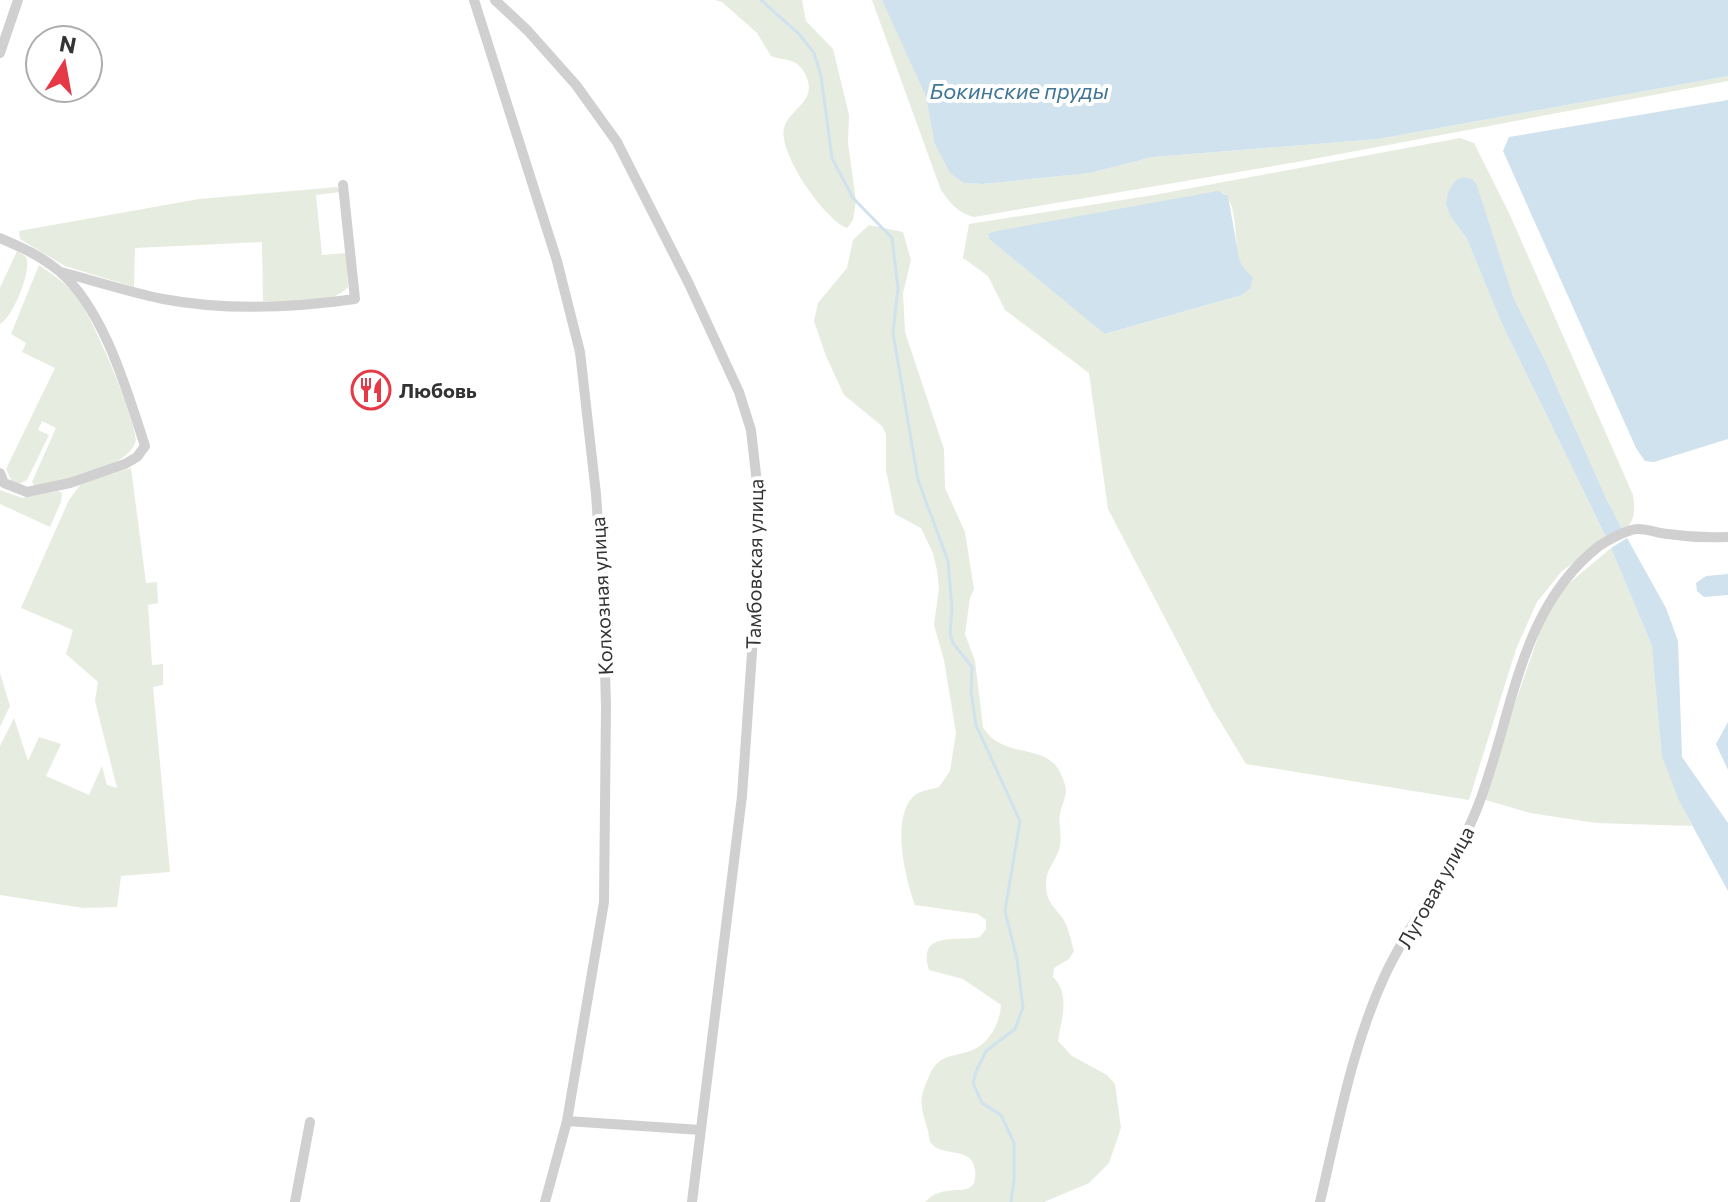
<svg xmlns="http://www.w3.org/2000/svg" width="1728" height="1202" viewBox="0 0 1728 1202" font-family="Commissioner,sans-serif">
<rect width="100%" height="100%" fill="#fff"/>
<path fill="#e6ecdf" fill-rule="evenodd" d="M715 0H802L806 21 833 49 849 115 848 143 856 201 853 220 847 228C824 219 778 153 784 128 789 108 818 102 806 76 804 71 800 65 794 62 787 59 778 59 771 56L757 33 722 2Z
M872 0H882L886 7 926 97 934 142 964 183 983 184 1090 173 1153 157 1378 139 1728 76V81L1297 162 974 217C958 213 950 203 941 190Z
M1460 138 1474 143 1510 215 1633 495C1635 509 1636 521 1623 531L1606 498 1544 358 1514 299 1477 185 1451 217 1467 239 1501 322 1607 539 1562 571 1537 602 1516 649 1469 800 1246 764 1212 708 1108 509 1089 373 1005 310 988 276 963 258 969 224 1154 195ZM1224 193C1238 207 1234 239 1239 258 1242 270 1247 273 1250 289L1242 295 1106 334 989 239 988 234Z
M337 187 340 192 316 195 322 255 346 253 348 287C330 307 289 301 263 301L262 242 135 248 134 287 65 266 20 239 19 231 199 199Z
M869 225 903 232 911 260 903 293 905 332 944 449 945 488 965 532 974 589 970 598 965 634 975 661 983 727C1002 760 1045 742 1060 772 1062 777 1066 785 1066 790 1066 798 1061 806 1060 814 1058 827 1063 837 1059 850 1054 863 1046 870 1046 884 1046 900 1052 905 1061 916 1068 924 1071 941 1074 951L1069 959 1054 968 1053 977C1071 995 1061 1019 1058 1041L1072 1056 1107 1075 1115 1084 1121 1128 1109 1163 1089 1183 1044 1202H925C944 1182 967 1197 974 1183 975 1180 976 1173 975 1170 972 1145 942 1158 931 1143 929 1141 929 1134 928 1131 920 1103 918 1100 931 1072 940 1055 951 1057 967 1052 987 1047 1000 1025 1001 1005L963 979 929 970C916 930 959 942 980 937L986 929V920L978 914 915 905C905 878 890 816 915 795 922 790 931 790 939 787L950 771 956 733 944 660 934 625 939 588 937 570 933 553 921 528 895 514 886 470V434L882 426 844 395 826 356 814 321 818 303 847 268 853 240Z
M17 251 26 257C32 271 13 317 0 324V288Z
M39 265C52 274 67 284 77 297 94 321 133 412 136 440 130 468 65 481 40 486L34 485 32 482 56 428 42 421 38 430 49 435 27 480 19 484 12 481 6 469 55 368 22 352 26 343 11 334Z
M131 468 146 583 157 582 158 603 148 605 152 665 163 664V685L153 687 170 872 121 876 117 907 83 908 0 895V746L14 718 28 761 39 737 61 744 46 776 89 795 102 766 107 785 117 788 95 701 98 682 66 654 73 630 21 608 69 500 81 484Z
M0 490 22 498 58 491 62 493 61 502 50 527 0 504Z
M1611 548 1652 646 1680 803 1692 826 1596 823 1530 813 1482 799 1546 614 1567 585Z
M0 673 10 706 0 727Z"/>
<path fill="#cfe2ee" d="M882 0H1728V76L1378 139 1153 157 1090 173 983 184 964 183 950 173 934 142 926 97Z
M1728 100V439L1654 462 1645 461 1636 448 1503 151 1509 137Z
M1463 177 1472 179 1477 185 1514 299 1544 358 1606 498 1623 531 1607 539 1501 322 1467 239 1451 217 1446 204 1448 192 1455 181Z
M1218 191 1228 196 1239 258 1242 266 1253 278 1250 289 1242 295 1105 334 989 239 988 234 997 231Z
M1627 538 1666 608 1678 641 1682 757 1728 823V891L1680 803 1662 756 1652 646 1611 548Z
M1728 574V595L1704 597 1697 591 1696 583 1706 576Z
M1728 722V770L1716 744Z"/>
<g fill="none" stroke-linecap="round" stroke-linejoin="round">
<path stroke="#cfe2ee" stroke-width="3" d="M761 0 799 34 814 53 821 76 832 158 853 198 892 238 898 288 893 333 918 480 948 561 952 609 950 633 953 643 972 667 971 692 976 725 1020 821 1005 911 1017 959 1023 1007 1015 1029 986 1051 976 1072 973 1083 982 1103 1001 1115 1014 1143V1181L1011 1202"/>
<path stroke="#d0d0d0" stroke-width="10" d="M474 0 557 261 580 352 596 494 603 596 606 707 604 902 567 1121 545 1202
M495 0 528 31 576 85 617 142 689 284 739 392 751 430 758 492 753 638 742 796 692 1202
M0 53 18 0
M0 238C21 247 41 256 59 271 104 309 127 391 145 446L137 457 125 464 70 483 27 492 4 483 0 473
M61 272C95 281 129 292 163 299 226 311 292 308 355 299L343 185
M567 1121 701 1130
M295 1202 310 1122
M1320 1202C1338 1125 1352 1047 1385 975 1412 918 1452 869 1476 811 1513 720 1516 611 1599 546 1608 540 1628 529 1638 529 1647 529 1658 533 1668 534 1688 537 1707 538 1728 537"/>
</g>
<defs>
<symbol id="restaurant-ring" viewBox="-11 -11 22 22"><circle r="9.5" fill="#fff" stroke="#e63946" stroke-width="1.5"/><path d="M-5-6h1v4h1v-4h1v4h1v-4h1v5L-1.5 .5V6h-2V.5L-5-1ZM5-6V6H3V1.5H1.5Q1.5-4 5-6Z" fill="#e63946"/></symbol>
</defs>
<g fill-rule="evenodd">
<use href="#restaurant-ring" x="349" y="368" width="44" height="44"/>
</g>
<g text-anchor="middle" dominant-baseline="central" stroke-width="8" stroke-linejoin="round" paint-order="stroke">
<g font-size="20" font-weight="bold" fill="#333" stroke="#fff" text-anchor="start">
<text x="399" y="390">Любовь</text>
</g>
<g font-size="20" fill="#333" stroke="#fff">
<text transform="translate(754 564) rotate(-89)">Тамбовская улица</text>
<text transform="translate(601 596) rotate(-93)">Колхозная улица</text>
<text transform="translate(1435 887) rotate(-61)">Луговая улица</text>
</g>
<g font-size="22" font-style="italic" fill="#3f7597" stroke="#fff">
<text x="1019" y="90">Бокинские пруды</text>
</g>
</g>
<g transform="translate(64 64) rotate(11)"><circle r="38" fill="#ffffff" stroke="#adadad" stroke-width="2"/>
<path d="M0-6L14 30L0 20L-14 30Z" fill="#e63946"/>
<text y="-12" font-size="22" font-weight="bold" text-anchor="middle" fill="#333333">N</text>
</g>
</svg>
